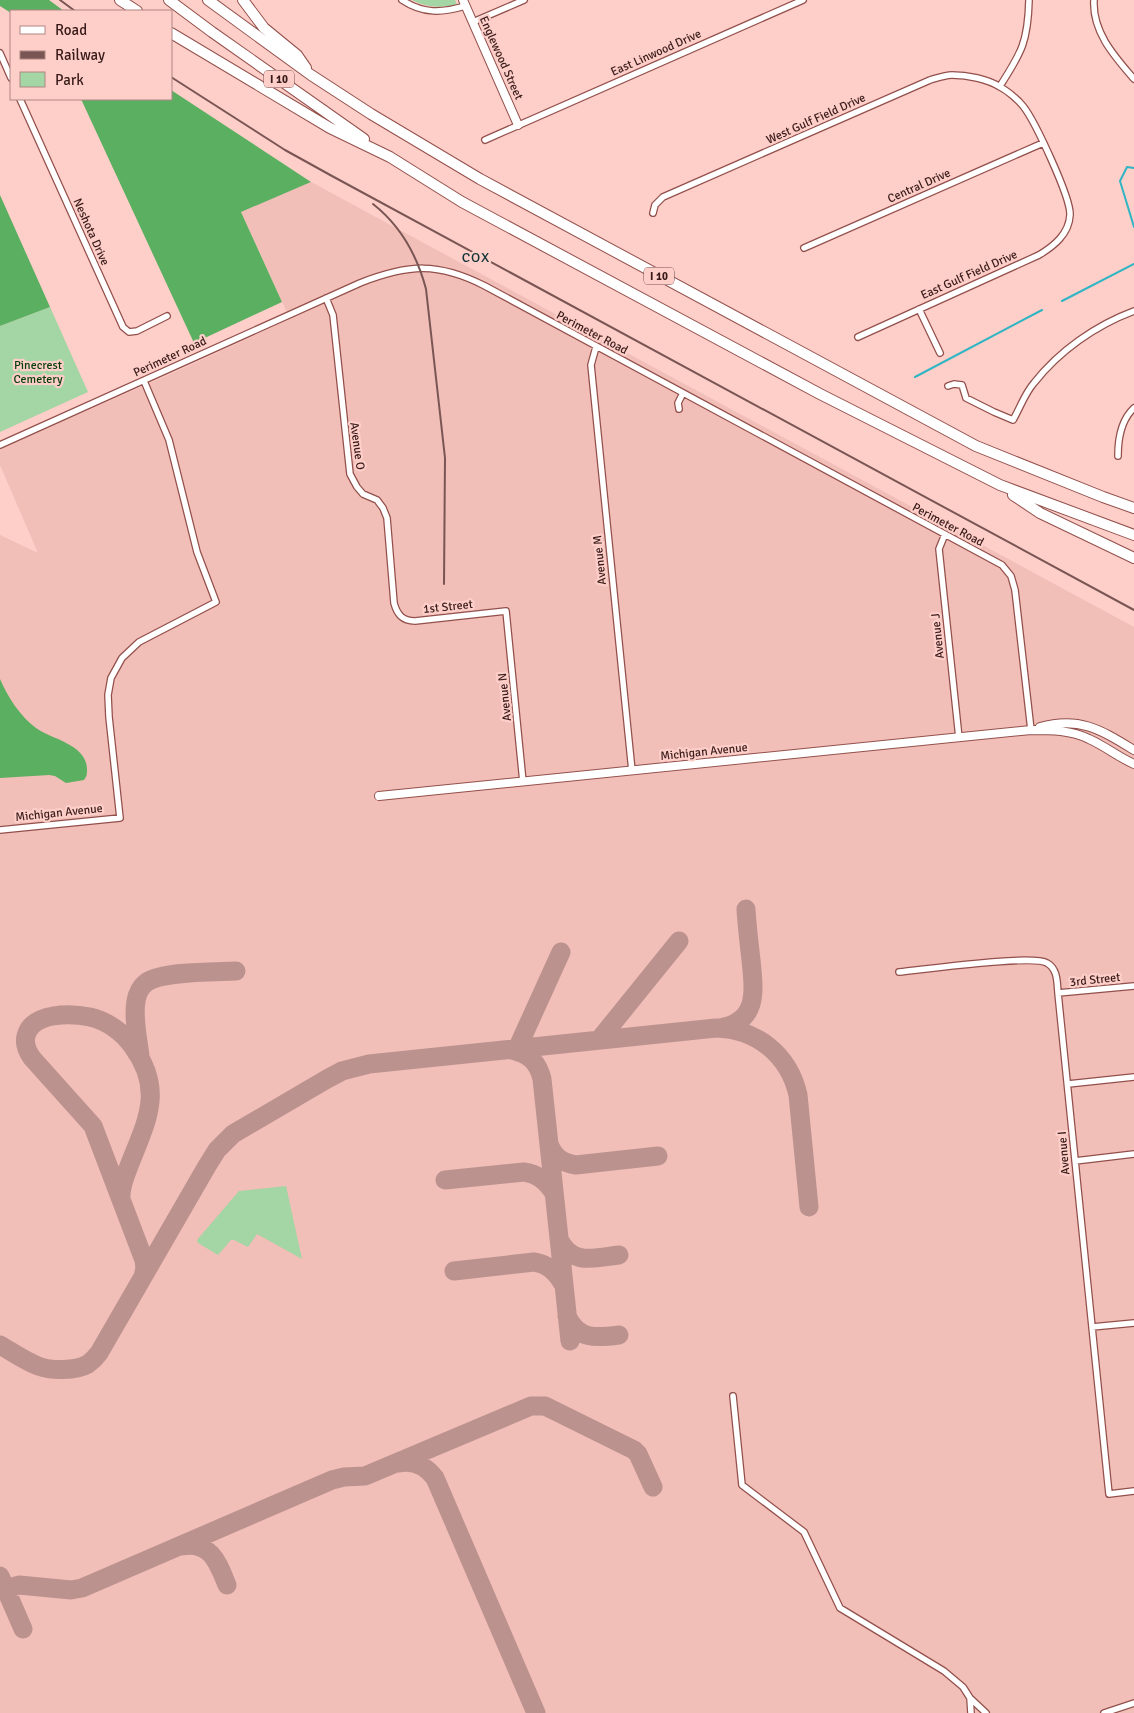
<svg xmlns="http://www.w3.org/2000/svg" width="1134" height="1713" viewBox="0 0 1134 1713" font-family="Signika,sans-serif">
<rect width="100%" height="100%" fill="#fecec9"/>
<path fill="#f1beb8" d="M311 182 1134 627V1713H0V535L38 553 0 465V449L186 367 290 319 241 212Z"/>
<path fill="#a4d5a4" d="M412 0H455L457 4C444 9 424 7 412 0Z
M50 307 88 392 0 432V326Z
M286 1186 302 1259 257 1234 248 1247 234 1240H231L218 1255 198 1243 197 1240 239 1191Z"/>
<path fill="#5baf60" d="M0 0H49L64 11H11V13L0 6Z
M171 90 311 182 241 212 282 302 194 343 81 99H171Z
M0 195 50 307 0 326Z
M0 679C8 697 19 715 36 728 53 740 86 744 87 769 87 774 87 776 84 780L66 783 55 776 49 775 0 778Z"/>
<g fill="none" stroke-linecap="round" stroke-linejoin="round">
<path stroke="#2fb5c3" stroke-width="2" d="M1134 168 1127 167 1120 181 1134 227
M1062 301 1134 264
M915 377 1042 310"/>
<path stroke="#bc928e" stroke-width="19" d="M720 1028C759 1021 754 991 751 960 749 943 747 926 746 909
M599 1040 679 941
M517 1049 561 952
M512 1050C529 1054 538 1062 542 1079L570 1341
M140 1056C138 1039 133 1018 136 1001 137 994 141 986 147 982 163 971 215 972 236 971
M549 1144C554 1157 562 1163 576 1165L658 1156
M445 1180 524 1172C538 1174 546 1181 554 1193
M121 1199C120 1187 125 1177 129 1166 146 1122 165 1091 133 1047 123 1032 107 1021 90 1017 71 1013 32 1012 26 1036 24 1044 27 1051 32 1058L93 1126 144 1260 145 1268 143 1277
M559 1239C572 1266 594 1258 619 1255
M454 1271 534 1262C548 1264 556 1272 563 1284
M567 1316C578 1340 596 1338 619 1335
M0 1345C12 1352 25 1361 38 1366 51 1371 76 1371 88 1364 92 1361 96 1357 99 1353L207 1166 217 1150 233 1134 327 1079 342 1071 369 1064 716 1028C757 1029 789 1055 798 1095L809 1207
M399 1463C414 1460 426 1466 435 1478L536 1713
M182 1546C211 1541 218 1563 227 1585
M0 1576 23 1629
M0 1591 19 1585 71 1590 82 1588 332 1480 344 1477 365 1476 531 1406H545L634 1450 638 1454 653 1487"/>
<defs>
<path id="street" d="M402 0C423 14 442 13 465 6
M1094 0C1092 32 1115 57 1134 79
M473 22 524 0
M0 53 11 78
M1000 86C1022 52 1028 41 1029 0
M20 99 123 327 129 332 137 331 167 316
M485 140 803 0
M653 213 655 205 663 197 930 80C937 78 945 75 952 75 967 75 988 79 1000 87 1008 91 1018 100 1023 106 1035 121 1071 198 1070 215 1069 234 1054 246 1039 255L858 337
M804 248 1043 143
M326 298 333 315 350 474 357 487 363 494 377 500 383 508 387 518 394 603C397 614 402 621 415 621L506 611 523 782
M919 309 940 353
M596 347 591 365 632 771
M948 386 954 384 962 385 966 398 994 412 1013 420C1020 408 1025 393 1034 383 1059 351 1096 325 1134 311
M679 409 678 403 683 393
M0 445 360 283C409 264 438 262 485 286L1002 565 1011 576 1015 590 1031 730
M1118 456C1118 438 1121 420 1134 408
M945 534 939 549 959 738
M0 830 120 818 109 717 108 695 111 678 122 658 139 642 216 602 197 552 169 440 144 381
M899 972C922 970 1032 954 1047 963 1058 969 1057 983 1058 993L1109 1494 1134 1491
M1058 993 1134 986
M1068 1084 1134 1077
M1075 1161 1134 1154
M1092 1327 1134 1323
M733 1396 742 1485 804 1532 840 1608 944 1671 963 1687 970 1698 986 1713
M970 1698 971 1713
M1104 1713 1134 1703"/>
<path id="secondary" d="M463 0 518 125
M1040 727C1080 716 1101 730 1134 750
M379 796 1031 730C1051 730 1071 730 1089 739 1105 746 1118 757 1134 764"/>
<path id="highway" d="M120 0 137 11
M169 0 212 32 364 139
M208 0 311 75 371 114 480 179 976 446 1103 497 1134 508
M243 0 264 28 297 55 306 68
M171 33 330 128 390 157 462 202 820 394 1000 485 1134 535
M1013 495 1040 513 1134 558"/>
</defs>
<use href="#street" stroke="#93504b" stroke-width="8"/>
<use href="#secondary" stroke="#93504b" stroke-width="10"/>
<use href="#highway" stroke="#93504b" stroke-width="12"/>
<use href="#street" stroke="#fff" stroke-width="5.5"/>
<use href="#secondary" stroke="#fff" stroke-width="8"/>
<use href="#highway" stroke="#fff" stroke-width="10"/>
<path stroke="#795653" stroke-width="2" d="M60 0 75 11
M171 77 285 150 332 176 1134 610
M373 204C401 226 417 255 426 289L445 458 444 584"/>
</g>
<g text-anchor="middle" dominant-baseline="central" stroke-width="4.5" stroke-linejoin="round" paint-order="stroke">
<g fill="#fecec9" stroke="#73514e" stroke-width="1">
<rect x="264" y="70.5" width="30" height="17" rx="4"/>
<rect x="644" y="267.5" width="30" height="17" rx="4"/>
</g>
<g font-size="11" font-weight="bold" fill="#381b19">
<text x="279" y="79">I 10</text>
<text x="659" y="276">I 10</text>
</g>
<g font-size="12" fill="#381b19" stroke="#fecec9">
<text transform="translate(656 53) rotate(-24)">East Linwood Drive</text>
<text transform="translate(501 58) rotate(66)">Englewood Street</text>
<text transform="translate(816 119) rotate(-24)">West Gulf Field Drive</text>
<text transform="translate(919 186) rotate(-24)">Central Drive</text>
<text transform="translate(91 232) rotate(66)">Neshota Drive</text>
<text transform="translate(969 275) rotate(-24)">East Gulf Field Drive</text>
<text transform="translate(592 333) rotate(28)">Perimeter Road</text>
<text transform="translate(170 357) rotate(-25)">Perimeter Road</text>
<text transform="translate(357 446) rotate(82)">Avenue O</text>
<text transform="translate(948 525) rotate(28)">Perimeter Road</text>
<text transform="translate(600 560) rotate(-96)">Avenue M</text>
<text transform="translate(448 607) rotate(-6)">1st Street</text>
<text transform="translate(938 636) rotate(-96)">Avenue J</text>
<text transform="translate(505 697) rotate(-96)">Avenue N</text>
<text transform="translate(704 752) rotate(-6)">Michigan Avenue</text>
<text transform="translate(59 813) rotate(-6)">Michigan Avenue</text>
<text transform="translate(1095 980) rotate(-6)">3rd Street</text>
<text transform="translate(1064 1153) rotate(-95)">Avenue I</text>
</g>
<g font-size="12" fill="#003e09" stroke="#fecec9">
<text x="38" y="365">Pinecrest<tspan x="38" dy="14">Cemetery</tspan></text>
</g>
<g font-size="14" letter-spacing="1" fill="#123438" stroke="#fecec9">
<text x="476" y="257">COX</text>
</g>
</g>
<rect x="10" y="10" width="162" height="90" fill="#fecec9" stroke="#af8683"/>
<rect x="20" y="26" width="25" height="8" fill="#ffffff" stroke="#af8683"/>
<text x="55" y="35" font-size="15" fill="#381b19">Road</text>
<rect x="20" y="51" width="25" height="8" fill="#795653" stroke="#af8683"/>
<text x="55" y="60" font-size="15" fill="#381b19">Railway</text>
<rect x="20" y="72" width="25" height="15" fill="#a4d5a4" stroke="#af8683"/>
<text x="55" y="85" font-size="15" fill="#381b19">Park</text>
</svg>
